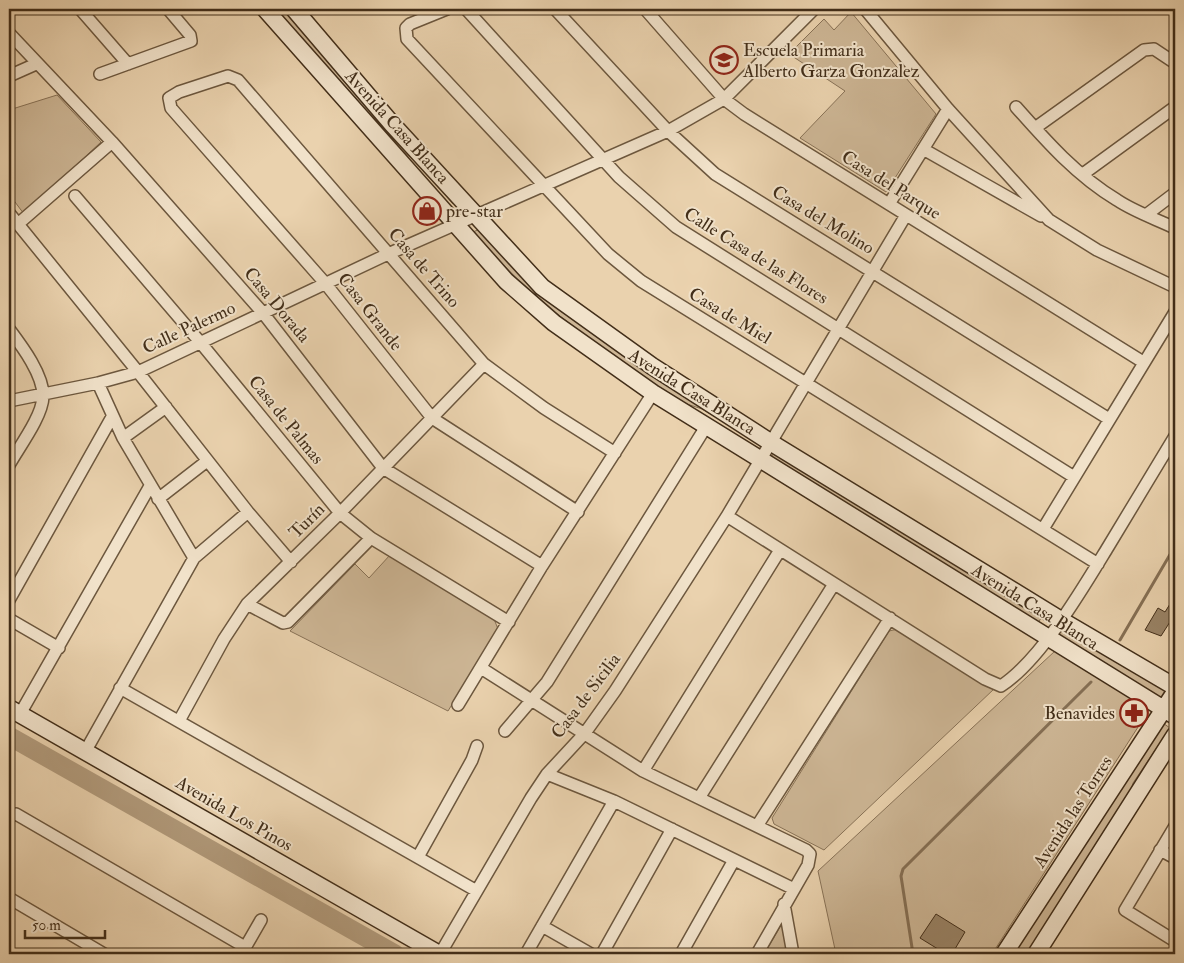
<svg xmlns="http://www.w3.org/2000/svg" width="1184" height="963" viewBox="0 0 1184 963" font-family="'IM FELL Double Pica',serif">
<rect width="100%" height="100%" fill="#ead2ae"/>
<filter id="stains"><feTurbulence type="fractalNoise" baseFrequency=".004" numOctaves="4"/><feColorMatrix values="0 0 0 0 .2 0 0 0 0 .09 0 0 0 0 .02 0 0 0 .5 -.17"/></filter>
<radialGradient id="worn" r=".72"><stop offset=".6" stop-color="#630" stop-opacity="0"/><stop offset="1" stop-color="#630" stop-opacity=".3"/></radialGradient>
<path fill="#cdb695" stroke="#887257" d="M273 9H286L456 201 453 204 418 163 393 144Z
M851 12 936 114 886 192 800 138 845 91 789 54 824 19 834 30Z
M57 95 101 142 24 214 9 194V110Z
M482 228 531 281 736 429 702 409 687 404 629 368 532 295 473 232Z
M775 452 1043 615 1038 623 771 457Z
M390 555 494 619 498 629 448 711 290 631 355 564 369 578Z
M1063 626 1169 691 1162 701 1057 636Z
M898 629 994 689 824 850 774 824 772 818 889 631Z
M1055 651 1149 710 992 954H836L818 871Z
M1160 721 1170 728 1133 783 1129 796 1027 954H1011Z
M783 922 789 954H764Z"/>
<g fill="none" stroke-linecap="round" stroke-linejoin="round">
<path stroke="#856f54" stroke-width="3" d="M1120 640 1175 546
M913 954 901 876 903 869 1091 682"/>
<path stroke="#b19a7b" stroke-width="19" d="M9 736 395 954"/>
</g>
<path fill="#998366" stroke="#422e19" d="M1170 604 1175 608V614L1161 636 1145 630 1158 608 1165 612Z
M936 914 965 932 952 954H946L920 938Z"/>
<g fill="none" stroke-linecap="round" stroke-linejoin="round">
<defs>
<path id="street" d="M80 9 128 64
M447 9 410 24 406 28 407 39 608 254 641 281 1098 564
M466 9 619 177 676 227 1074 477
M555 9 668 131 715 174 1109 419
M645 9 724 99 744 114 1143 362
M865 9 948 109 1049 220 1097 250 1175 287
M9 33 112 142 263 313 383 468 542 566
M100 74 191 41 190 35 168 9
M9 76 36 64
M1016 107C1046 141 1077 176 1117 200 1135 212 1156 219 1175 228
M1035 128 1144 50 1154 49 1175 63
M923 149 1041 216
M1083 174 1175 107
M75 196 200 342 340 513 371 538 509 622
M889 204 948 109
M9 213 138 372 248 512 291 562
M1146 215 1175 193
M18 224 112 142
M9 329C21 345 44 375 43 397 42 417 19 447 9 465
M98 383 123 438 194 558
M9 401 98 383 138 372 388 254 668 131 724 99 814 9
M123 438 166 407
M158 499 207 461
M578 512 432 418 325 283 171 108 169 98 179 92 228 76 238 80 484 364 544 408 615 453
M727 516 985 679 1001 686C1041 660 1083 588 1108 547 1130 510 1153 473 1175 436
M1043 529 1175 312
M9 600 112 417
M247 604 283 623 288 622 371 538
M9 619 59 648
M481 668 643 771 806 850 810 854 808 865 757 954
M120 688 475 890
M458 705 542 566 653 393
M20 714 150 486
M179 721 224 639 247 604 340 513 484 364
M505 731 547 682 707 425
M85 752 194 558 248 512
M643 771 780 550
M547 774 614 801 794 889
M699 798 834 584
M9 816 16 814 245 947
M757 826 890 618
M1175 826 1125 910 1175 941
M1160 850 1175 858
M418 857 472 760 477 746
M9 898 104 954
M784 904 793 954
M542 926 591 954
M242 953 261 920
M440 954 531 798 547 774 585 733 615 691 727 516 906 215
M526 954 614 801
M602 954 672 829
M681 954 734 860"/>
<path id="secondary" d="M265 9 506 281 554 323 653 393 1175 716
M294 9 392 124 542 287 652 366 770 442 1061 620 1175 687
M9 708 439 954
M1004 954 1175 692
M1036 954 1175 735"/>
</defs>
<use href="#street" stroke="#6c573e" stroke-width="14"/>
<use href="#secondary" stroke="#422e19" stroke-width="19"/>
<use href="#street" stroke="#f1e2ca" stroke-width="11"/>
<use href="#secondary" stroke="#f1e2ca" stroke-width="16"/>
</g>
<defs>
<symbol id="school-ring" viewBox="-11 -11 22 22"><circle r="9.5" fill="#f1e2ca" stroke="#8f2418" stroke-width="1.5"/><path d="M0-5L7-2L0 1L-7-2ZM-4 1L0 2.5L4 1V4Q0 6-4 4Z" fill="#8f2418"/></symbol>
<symbol id="shop-ring" viewBox="-11 -11 22 22"><circle r="9.5" fill="#f1e2ca" stroke="#8f2418" stroke-width="1.5"/><path d="M-5-2.5h2.3a2.7 3.5 0 0 1 5.4 0H5L5.5 6h-11ZM-1.5-2.5h3a1.5 2.3 0 0 0-3 0Z" fill="#8f2418"/></symbol>
<symbol id="pharmacy-ring" viewBox="-11 -11 22 22"><circle r="9.5" fill="#f1e2ca" stroke="#8f2418" stroke-width="1.5"/><path d="M-2-6h4v4h4v4h-4v4h-4v-4h-4v-4h4Z" fill="#8f2418"/></symbol>
</defs>
<g fill-rule="evenodd">
<use href="#school-ring" x="708" y="44" width="32" height="32"/>
<use href="#shop-ring" x="411" y="195" width="32" height="32"/>
<use href="#pharmacy-ring" x="1118" y="697" width="32" height="32"/>
</g>
<g text-anchor="middle" dominant-baseline="central" stroke-width="4" stroke-linejoin="round" paint-order="stroke">
<g font-size="18" fill="#422e19" stroke="#f1e2ca" text-anchor="start">
<text x="743" y="50">Escuela Primaria<tspan x="743" dy="21">Alberto Garza Gonzalez</tspan></text>
<text x="446" y="211">pre-star</text>
<text x="1115" y="713" text-anchor="end">Benavides</text>
</g>
<g font-size="18" fill="#422e19" stroke="#f1e2ca">
<text transform="translate(397 127) rotate(48)">Avenida Casa Blanca</text>
<text transform="translate(891 185) rotate(32)">Casa del Parque</text>
<text transform="translate(823 220) rotate(31)">Casa del Molino</text>
<text transform="translate(756 256) rotate(32)">Calle Casa de las Flores</text>
<text transform="translate(424 268) rotate(49)">Casa de Trino</text>
<text transform="translate(277 305) rotate(50)">Casa Dorada</text>
<text transform="translate(370 312) rotate(52)">Casa Grande</text>
<text transform="translate(730 316) rotate(31)">Casa de Miel</text>
<text transform="translate(189 328) rotate(-25)">Calle Palermo</text>
<text transform="translate(692 392) rotate(32)">Avenida Casa Blanca</text>
<text transform="translate(286 420) rotate(51)">Casa de Palmas</text>
<text transform="translate(307 521) rotate(-45)">Turín</text>
<text transform="translate(1035 607) rotate(32)">Avenida Casa Blanca</text>
<text transform="translate(586 696) rotate(-53)">Casa de Sicilia</text>
<text transform="translate(1073 812) rotate(-57)">Avenida las Torres</text>
<text transform="translate(234 814) rotate(30)">Avenida Los Pinos</text>
</g>
</g>
<rect width="1184" height="963" fill="none" stroke="#ead2ae" stroke-width="30"/>
<rect x="10" y="10" width="1164" height="943" fill="none" stroke="#422e19" stroke-width="2.5"/>
<rect x="15" y="15" width="1154" height="933" fill="none" stroke="#422e19"/>
<path d="M25 930v8h80v-8" fill="none" stroke="#422e19" stroke-width="2.5"/>
<text x="32" y="930" font-size="15" fill="#422e19" stroke="#f1e2ca" stroke-width="4" paint-order="stroke">50 m</text>
<rect width="100%" height="100%" filter="url(#stains)"/>
<rect width="100%" height="100%" fill="url(#worn)"/>
</svg>
